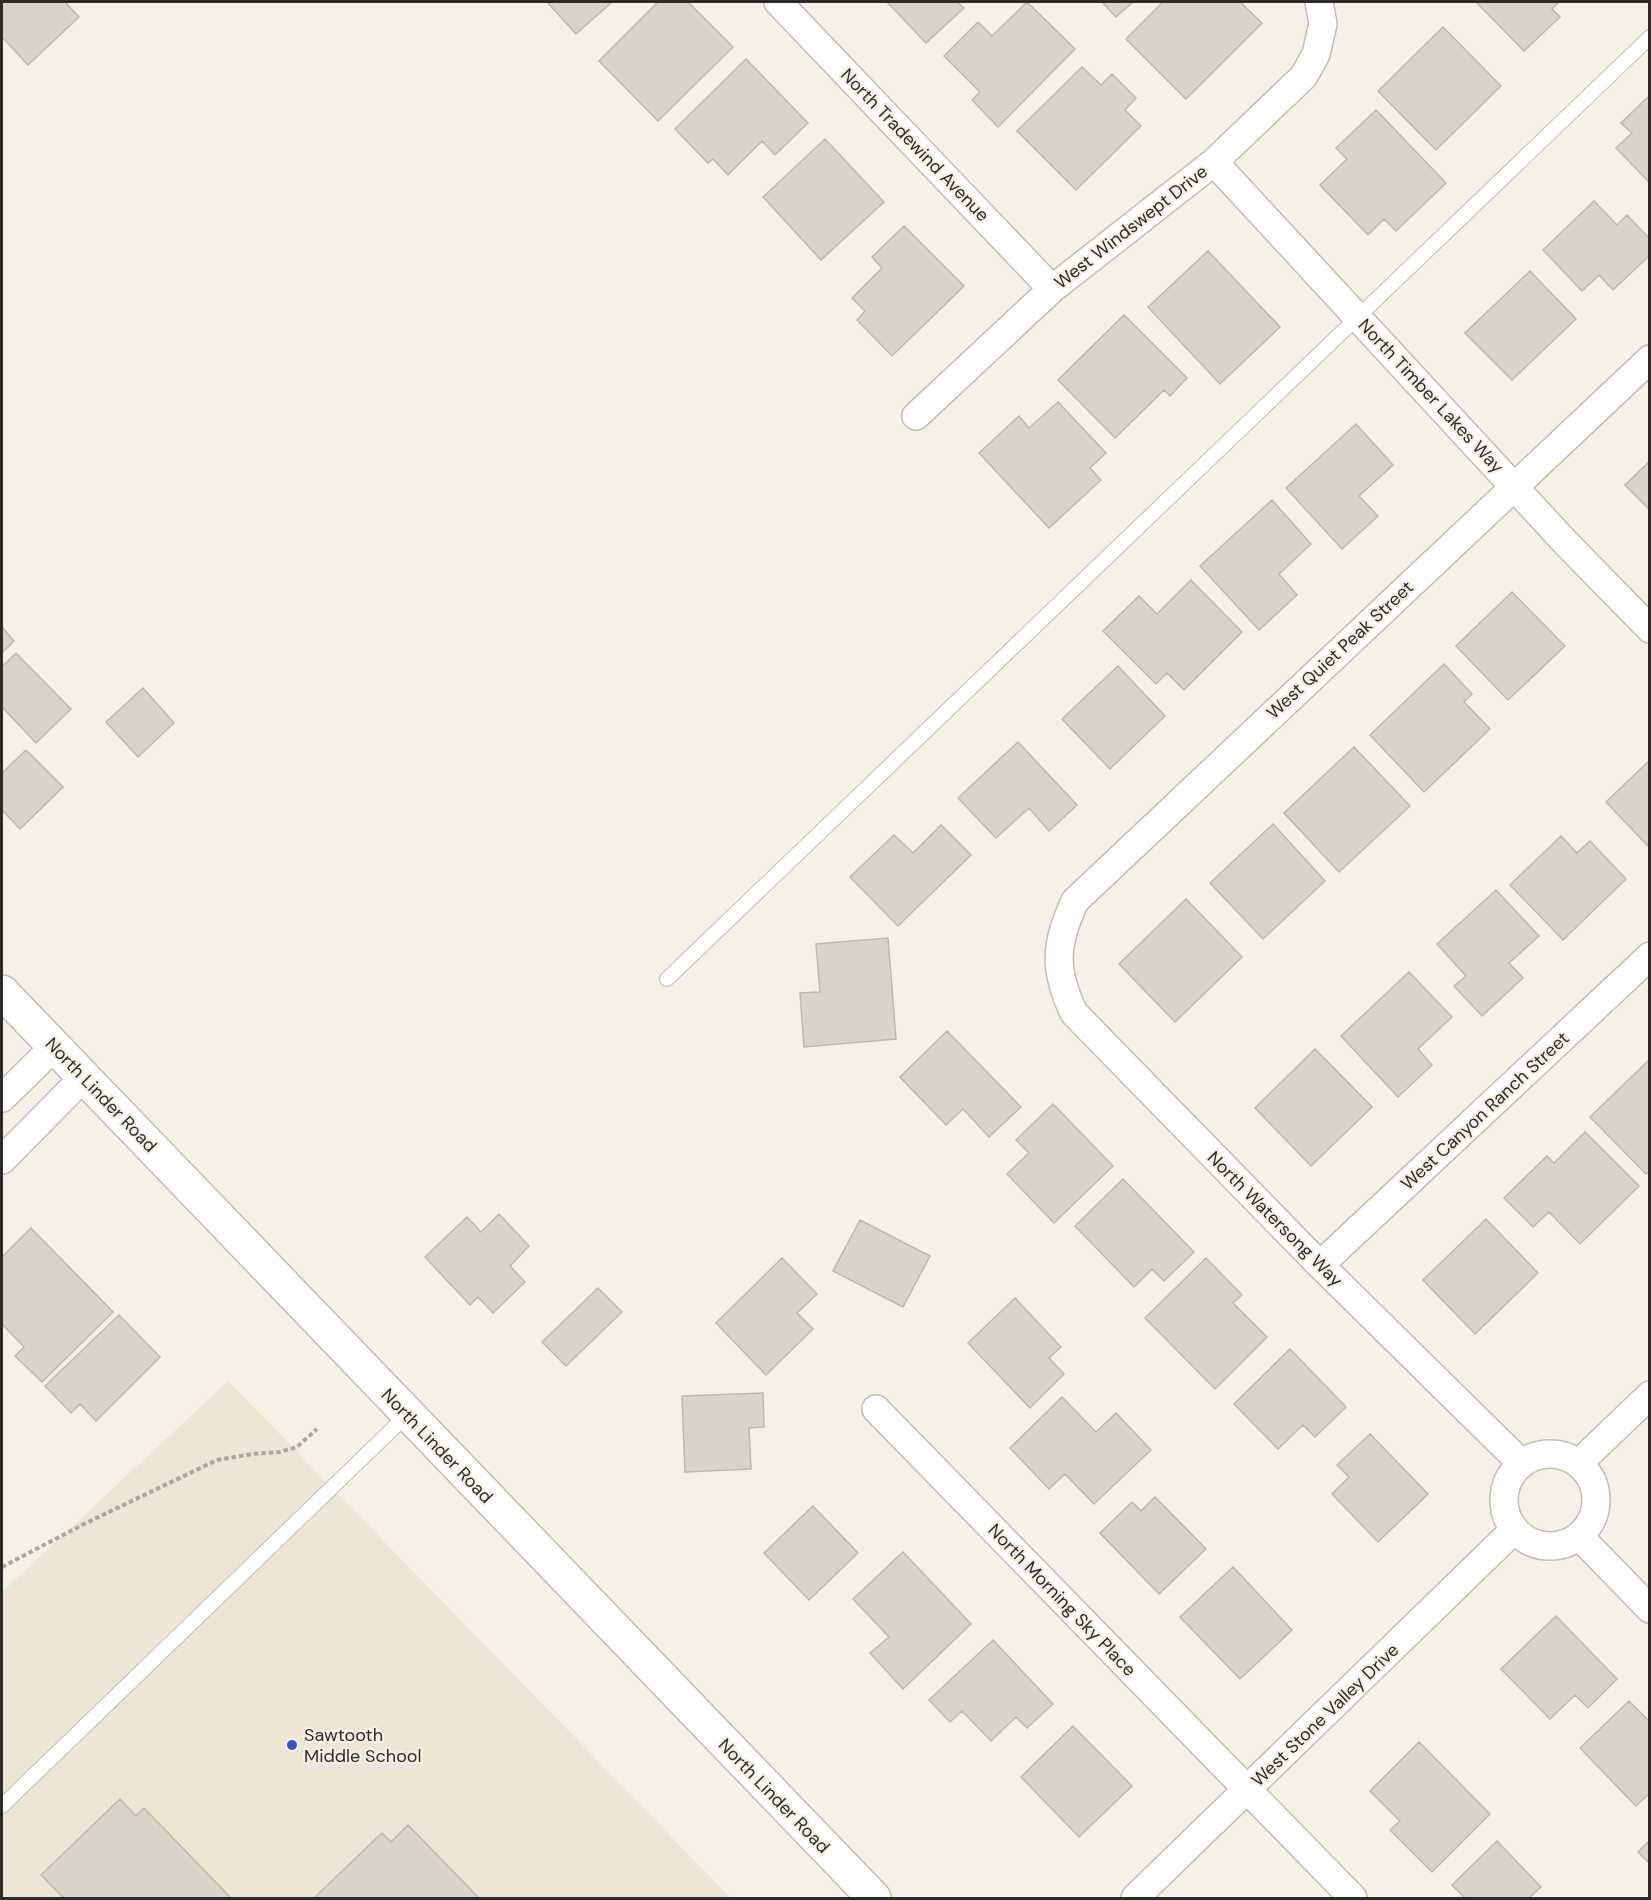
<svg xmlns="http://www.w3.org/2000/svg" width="1651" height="1900" viewBox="0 0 1651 1900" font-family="'DM Sans',sans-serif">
<rect width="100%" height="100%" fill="#f6f1e6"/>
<path fill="#eee6d4" d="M228 1381 731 1898H2V1592Z"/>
<path fill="#d9d4c9" stroke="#bdb8ae" stroke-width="1.5" d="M2 2H65L79 17 28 65 2 37Z
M547 2H612L576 34Z
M658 2H688L733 47 658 121 599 61Z
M887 2H957L964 8 926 43Z
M1027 2 1075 49 998 127 972 100 980 92 944 56 978 22 992 36Z
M1102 2H1133L1116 17Z
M1163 2H1240L1262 23 1186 99 1126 39Z
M1476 2H1559L1552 9 1560 17 1524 51Z
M1443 27 1501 86 1436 150 1378 91Z
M746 59 808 123 775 155 762 141 728 175 713 159 708 163 675 129Z
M1082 67 1101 85 1112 74 1136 98 1125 110 1141 126 1076 190 1017 131Z
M1650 95V183L1616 148 1632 133 1621 123Z
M1376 110 1446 183 1396 231 1384 219 1368 235 1320 185 1347 159 1336 148Z
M825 139 884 202 821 260 763 197Z
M1594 201 1617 225 1627 215 1650 239V255L1613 290 1599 275 1582 291 1543 250Z
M904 226 964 286 892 356 857 320 865 311 852 298 882 268 872 257Z
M1208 251 1280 327 1220 384 1148 307Z
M1530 271 1576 319 1512 380 1465 333Z
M1124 315 1187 378 1170 396 1164 390 1115 438 1058 380Z
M1058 402 1106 453 1090 468 1101 480 1049 528 979 453 1019 416 1029 428Z
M1356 424 1393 465 1359 496 1378 516 1342 549 1286 488Z
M1650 461V510L1625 485Z
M1272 500 1311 544 1279 574 1297 595 1259 630 1200 566Z
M1191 580 1242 632 1184 690 1167 673 1156 684 1103 631 1139 596 1157 614Z
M1512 592 1565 646 1508 700 1456 646Z
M2 627 14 641 2 653Z
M16 653 71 709 36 743 2 707V667Z
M1444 664 1472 694 1464 702 1490 729 1424 792 1370 735Z
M1118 666 1165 716 1110 769 1062 719Z
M143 688 174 723 138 757 106 722Z
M1018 742 1077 805 1049 831 1029 808 996 838 958 798Z
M1354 747 1410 806 1339 872 1284 813Z
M26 750 63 787 20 829 2 810V773Z
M1650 760V845L1648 846 1606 802Z
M1273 824 1325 881 1263 939 1210 883Z
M941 825 971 855 898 926 850 877 894 835 913 853Z
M1561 836 1577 853 1590 841 1626 879 1563 940 1510 885Z
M1496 890 1539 936 1509 963 1523 978 1482 1016 1454 986 1466 976 1437 944Z
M1186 899 1242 957 1175 1022 1119 964Z
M888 938 896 1039 804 1047 800 993 820 992 816 944Z
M1409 972 1452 1017 1418 1049 1432 1065 1398 1097 1341 1036Z
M947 1031 1021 1107 989 1137 963 1109 946 1125 900 1077Z
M1315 1049 1372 1107 1311 1166 1255 1108Z
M1650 1059V1171L1646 1174 1590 1117Z
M1053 1104 1113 1166 1054 1223 1007 1174 1029 1153 1016 1140Z
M1585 1132 1639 1186 1580 1244 1549 1212 1533 1227 1504 1198 1547 1156 1554 1163Z
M1123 1179 1194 1252 1164 1281 1152 1269 1134 1287 1075 1226Z
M499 1214 529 1246 510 1266 525 1282 493 1313 478 1297 470 1305 425 1257 467 1217 481 1232Z
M1486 1219 1538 1273 1475 1334 1423 1280Z
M860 1220 930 1256 903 1307 833 1271Z
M31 1228 113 1312 42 1382 15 1356 24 1347 2 1324V1257Z
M782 1258 817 1294 797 1313 813 1329 766 1375 716 1323Z
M1206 1258 1242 1295 1233 1303 1267 1337 1215 1389 1145 1318Z
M598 1288 622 1312 566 1366 542 1342Z
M1015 1298 1061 1347 1049 1358 1064 1374 1030 1408 968 1343Z
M119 1315 160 1357 96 1421 80 1404 71 1413 45 1386Z
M1290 1349 1346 1407 1315 1437 1303 1425 1278 1449 1234 1404Z
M763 1393 764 1427 749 1428 751 1469 685 1472 682 1396Z
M1062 1397 1096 1432 1116 1413 1151 1450 1094 1504 1065 1474 1049 1489 1010 1448Z
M1370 1434 1428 1494 1378 1542 1332 1494 1349 1477 1337 1465Z
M1155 1497 1206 1549 1159 1594 1100 1533 1132 1502 1141 1511Z
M813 1506 858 1553 809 1600 764 1553Z
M903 1552 971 1624 903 1689 870 1653 889 1637 853 1599Z
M1233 1567 1292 1630 1240 1679 1180 1617Z
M1556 1616 1617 1679 1588 1708 1575 1695 1550 1719 1501 1669Z
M993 1640 1053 1704 1027 1728 1016 1717 991 1741 962 1711 950 1722 929 1700Z
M1629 1701 1650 1722V1793L1636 1806 1580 1748Z
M1073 1726 1132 1786 1079 1837 1021 1777Z
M1419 1742 1490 1814 1432 1872 1390 1830 1400 1821 1370 1791Z
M120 1799 136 1816 144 1808 231 1898H64L41 1875Z
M408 1825 479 1898H314L382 1833 391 1842Z
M1650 1840V1864L1638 1852Z
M1497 1841 1541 1887 1529 1898H1465L1452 1885Z"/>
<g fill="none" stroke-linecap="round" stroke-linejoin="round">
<defs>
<path id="service" d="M667 979 1650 37
M2 1806 407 1415"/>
<path id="minor" d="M778 2 1052 289
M1214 162 1565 542 1650 629
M916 416 1052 289 1214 162 1304 76 1316 54 1323 24 1319 2
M2 1098 55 1046
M2 1160 84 1077
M1320 1265 1650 956
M876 1409 1353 1898
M1504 1500a46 46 0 1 1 92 0a46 46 0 1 1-92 0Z
M1521 1463 1320 1265 1074 1013C1053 969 1055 944 1075 901L1650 359
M1579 1463 1650 1395
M1579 1536 1650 1609
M1135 1898 1514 1530"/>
<path id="secondary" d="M2 992 874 1898"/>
</defs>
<use href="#service" stroke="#c2beb3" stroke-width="16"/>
<use href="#minor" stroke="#c2beb3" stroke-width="30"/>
<use href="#secondary" stroke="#c2beb3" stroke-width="36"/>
<path stroke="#aaa69e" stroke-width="4" stroke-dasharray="4.5 3" stroke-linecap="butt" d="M2 1567 84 1524 217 1460 252 1454 280 1452 297 1447 317 1429"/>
<use href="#service" stroke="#fff" stroke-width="14"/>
<use href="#minor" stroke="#fff" stroke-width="27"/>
<use href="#secondary" stroke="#fff" stroke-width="33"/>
</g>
<circle fill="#3251c2" stroke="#f6f1e6" stroke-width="2" cx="292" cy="1745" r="6"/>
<g text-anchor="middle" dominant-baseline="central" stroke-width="4.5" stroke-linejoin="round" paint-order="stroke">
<g font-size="18" fill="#2d2b27" stroke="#f6f1e6">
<text transform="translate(915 145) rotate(46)">North Tradewind Avenue</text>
<text transform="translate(1131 227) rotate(-38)">West Windswept Drive</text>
<text transform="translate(1431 396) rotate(47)">North Timber Lakes Way</text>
<text transform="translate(1340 650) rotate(-43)">West Quiet Peak Street</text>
<text transform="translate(101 1095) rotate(46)">North Linder Road</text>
<text transform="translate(1485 1111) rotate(-43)">West Canyon Ranch Street</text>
<text transform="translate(1275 1219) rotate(45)">North Watersong Way</text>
<text transform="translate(437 1446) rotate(46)">North Linder Road</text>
<text transform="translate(1062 1600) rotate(46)">North Morning Sky Place</text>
<text transform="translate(1325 1715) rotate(-44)">West Stone Valley Drive</text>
<text transform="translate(774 1796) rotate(46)">North Linder Road</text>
</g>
<g font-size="18" fill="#2d2b27" stroke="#f6f1e6" text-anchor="start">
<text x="304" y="1735">Sawtooth<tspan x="304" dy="21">Middle School</tspan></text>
</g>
</g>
<rect width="1651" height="1900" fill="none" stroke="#2d2b27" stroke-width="6"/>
</svg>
